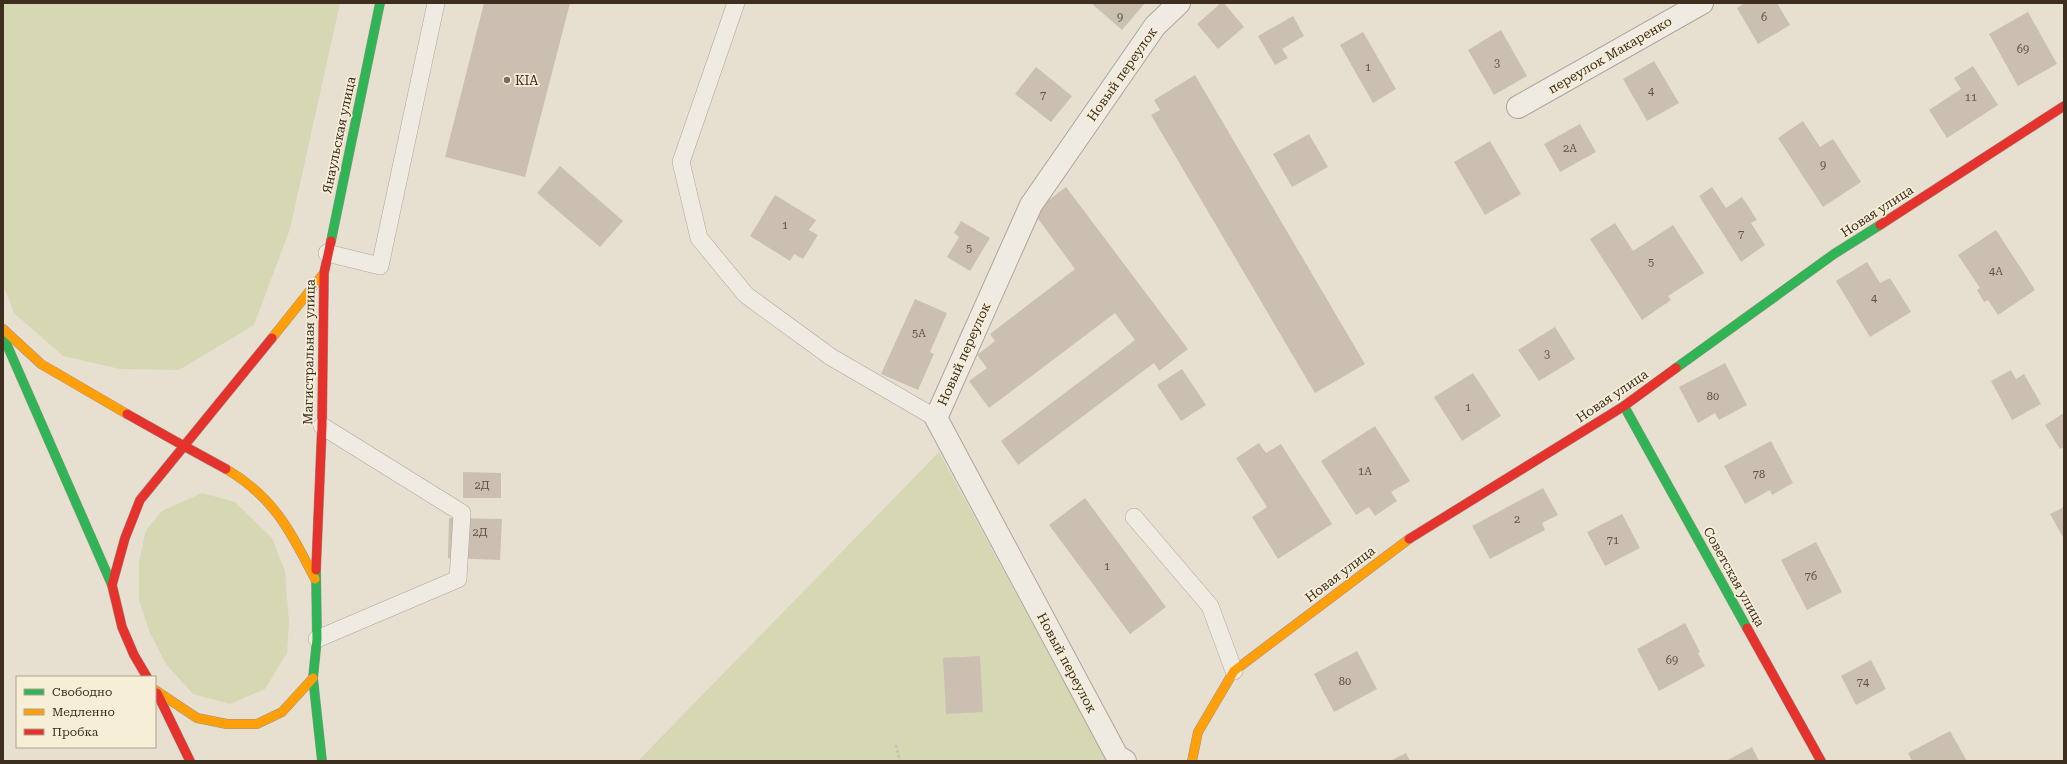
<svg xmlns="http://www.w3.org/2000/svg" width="2067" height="764" viewBox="0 0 2067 764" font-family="'Roboto Serif',serif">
<rect width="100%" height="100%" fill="#e7e0d1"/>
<path fill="#d6d7b3" d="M3 3H340L290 229 254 325 179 370 120 369 63 356 14 313 3 285Z
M939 452 1107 761H638Z
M202 493 235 502 272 538 285 571 289 623 287 653 265 689 230 704 193 694 166 664 150 633 139 600V562L146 530 162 511Z"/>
<path fill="#cbbfb2" d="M484 3H570L525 177 445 157Z
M1091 3H1145L1122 30Z
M1221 3H1224L1244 27 1218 49 1197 24Z
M1745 3H1777L1790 25 1758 44 1737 8Z
M2028 12 2057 64 2018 86 1989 34Z
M1293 16 1304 36 1282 49 1288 58 1275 65 1258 36Z
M1501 30 1527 76 1494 95 1468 50Z
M1363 32 1396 89 1373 103 1340 45Z
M1654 61 1679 103 1647 121 1623 79Z
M1973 66 1998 105 1947 138 1929 110 1961 89 1954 78Z
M1036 67 1072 96 1051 122 1015 94Z
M1195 75 1365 364 1315 393 1151 115 1160 110 1154 100Z
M1803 121 1820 147 1833 139 1861 182 1823 207 1778 138Z
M1580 124 1596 152 1560 172 1544 144Z
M1309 134 1328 167 1292 187 1273 154Z
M1490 141 1521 194 1485 215 1454 162Z
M560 166 623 221 600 247 537 193Z
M1066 187 1188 349 1159 371 1154 363 1018 465 1001 441 1135 340 1115 313 989 408 969 381 987 368 977 355 995 341 990 334 1075 269 1033 212Z
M1712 187 1726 208 1742 197 1757 220 1751 223 1765 245 1741 262 1699 196Z
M775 195 816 220 809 230 818 235 803 259 794 254 790 261 750 236Z
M961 221 990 238 970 271 947 257 959 237 954 233Z
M1615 223 1633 251 1673 225 1704 273 1668 296 1671 300 1642 320 1590 239Z
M1996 230 2035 290 1998 315 1988 300 1984 302 1977 290 1980 288 1958 255Z
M1867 262 1880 283 1890 278 1911 312 1870 337 1836 281Z
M915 299 947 313 930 352 934 354 918 390 881 374Z
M1555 327 1575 359 1539 381 1518 350Z
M1725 363 1747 405 1719 420 1715 413 1698 423 1679 387Z
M1182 369 1206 405 1181 421 1157 385Z
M2011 370 2016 379 2024 374 2041 404 2012 420 1991 381Z
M1473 373 1501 416 1462 441 1434 397Z
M2064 413V447L2060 449 2045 425Z
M1375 426 1410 481 1391 492 1397 501 1375 516 1369 507 1356 515 1321 461Z
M1771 441 1793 483 1772 495 1770 490 1745 504 1724 466Z
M1259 443 1266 453 1281 444 1332 524 1278 559 1252 517 1267 507 1236 458Z
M463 472 501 473V498H463Z
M1543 488 1558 515 1542 523 1545 530 1490 559 1472 526Z
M1085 498 1166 607 1130 634 1049 525Z
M2064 507V539L2050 514Z
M1622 514 1640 548 1605 566 1587 532Z
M449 518 502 519 500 560 448 558Z
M1816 542 1842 592 1807 610 1781 560Z
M1685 623 1700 652 1698 653 1705 666 1659 691 1637 649Z
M1357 651 1377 689 1334 712 1314 674Z
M980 656 983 712 946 714 943 658Z
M1871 660 1886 689 1856 705 1841 676Z
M1950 731 1967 761H1912L1908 753Z
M1752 747 1759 761H1726Z
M1406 753 1410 761H1390Z"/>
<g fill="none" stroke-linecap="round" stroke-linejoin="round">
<defs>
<path id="lane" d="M736 3 681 162 699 238 746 295 831 357 936 418
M327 253 380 266 436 3
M1134 517 1210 606 1234 671
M317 639 458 579 462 513 322 426"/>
<path id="street" d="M1518 107 1702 3
M1125 761 1117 756 936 418 1031 205 1155 26 1179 3"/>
<path id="fast" d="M331 241 380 3
M3 336 112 585
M1676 368 1834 254 1880 225
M1624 406 1747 628
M316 570 317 639 313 678 322 761"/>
<path id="slow" d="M3 329 41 364 127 414
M272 338 324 273
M226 469C274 497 291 532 315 579
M155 690 197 718 227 724H257L282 712 313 678
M1192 761 1198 732 1234 671 1409 539"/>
<path id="jam" d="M1880 225 2064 106
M127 414 184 446 272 338
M1409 539 1624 406 1676 368
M316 570 322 426 324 273 331 241
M1747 628 1821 761
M147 677 134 655 122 627 112 585 125 538 140 500 184 446 226 469
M157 693 190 761"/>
</defs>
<use href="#lane" stroke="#ada599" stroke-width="18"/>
<use href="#street" stroke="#ada599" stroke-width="24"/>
<use href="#fast" stroke="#9c958a" stroke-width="10"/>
<use href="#slow" stroke="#9c958a" stroke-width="10"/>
<use href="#jam" stroke="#9c958a" stroke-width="10"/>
<path stroke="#c8c2b9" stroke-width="2.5" stroke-dasharray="3 2" stroke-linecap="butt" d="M896 745 900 761"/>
<use href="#lane" stroke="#efebe3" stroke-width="17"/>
<use href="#street" stroke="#efebe3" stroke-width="22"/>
<use href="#fast" stroke="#30b455" stroke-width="9"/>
<use href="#slow" stroke="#ff9f0a" stroke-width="9"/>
<use href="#jam" stroke="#e5322d" stroke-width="9"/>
</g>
<circle fill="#786c5e" stroke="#f7eed8" stroke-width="1.5" cx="507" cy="80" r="4"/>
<g text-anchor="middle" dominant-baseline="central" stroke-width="3.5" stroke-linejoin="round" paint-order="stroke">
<g font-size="11" fill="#605244">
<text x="1120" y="17">9</text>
<text x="1764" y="17">6</text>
<text x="2023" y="49">69</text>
<text x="1497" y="63">3</text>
<text x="1368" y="67">1</text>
<text x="1651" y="91">4</text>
<text x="1043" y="95">7</text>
<text x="1971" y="97">11</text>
<text x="1570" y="148">2А</text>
<text x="1823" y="165">9</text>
<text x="785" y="225">1</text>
<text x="1741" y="234">7</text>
<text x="969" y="248">5</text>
<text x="1651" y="262">5</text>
<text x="1996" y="271">4А</text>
<text x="1874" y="298">4</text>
<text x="919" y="333">5А</text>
<text x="1547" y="354">3</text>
<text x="1713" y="396">80</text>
<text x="1468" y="407">1</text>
<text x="1365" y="471">1А</text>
<text x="1759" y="474">78</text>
<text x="482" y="485">2Д</text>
<text x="1517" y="519">2</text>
<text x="480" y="532">2Д</text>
<text x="1613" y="540">71</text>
<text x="1107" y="566">1</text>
<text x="1811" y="576">76</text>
<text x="1672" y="660">69</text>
<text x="1345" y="681">80</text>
<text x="1863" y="682">74</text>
</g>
<g font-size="13" fill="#3d2e20" stroke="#f7eed8">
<text transform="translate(1610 55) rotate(-30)">переулок Макаренко</text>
<text transform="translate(1122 74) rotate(-55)">Новый переулок</text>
<text transform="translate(339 135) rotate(-78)">Янаульская улица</text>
<text transform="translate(1877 211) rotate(-33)">Новая улица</text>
<text transform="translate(309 352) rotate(-89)">Магистральная улица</text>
<text transform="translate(964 354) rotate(-66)">Новый переулок</text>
<text transform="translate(1612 396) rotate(-34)">Новая улица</text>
<text transform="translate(1340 574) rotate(-37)">Новая улица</text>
<text transform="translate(1734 577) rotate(61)">Советская улица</text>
<text transform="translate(1067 663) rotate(62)">Новый переулок</text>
</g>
<g font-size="13" fill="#3d2e20" stroke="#f7eed8" text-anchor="start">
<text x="515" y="80">KIA</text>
</g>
</g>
<rect width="2067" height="764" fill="none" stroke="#3d2e20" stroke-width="8"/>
<rect x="16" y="676" width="140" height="72" fill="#f7eed8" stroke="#ada18e"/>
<rect x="24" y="689" width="20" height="6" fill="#30b455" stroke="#ada18e"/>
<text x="52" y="696" font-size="12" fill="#3d2e20">Свободно</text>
<rect x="24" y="709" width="20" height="6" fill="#ff9f0a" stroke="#ada18e"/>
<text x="52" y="716" font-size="12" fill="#3d2e20">Медленно</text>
<rect x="24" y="729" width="20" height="6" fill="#e5322d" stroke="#ada18e"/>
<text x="52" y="736" font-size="12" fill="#3d2e20">Пробка</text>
</svg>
